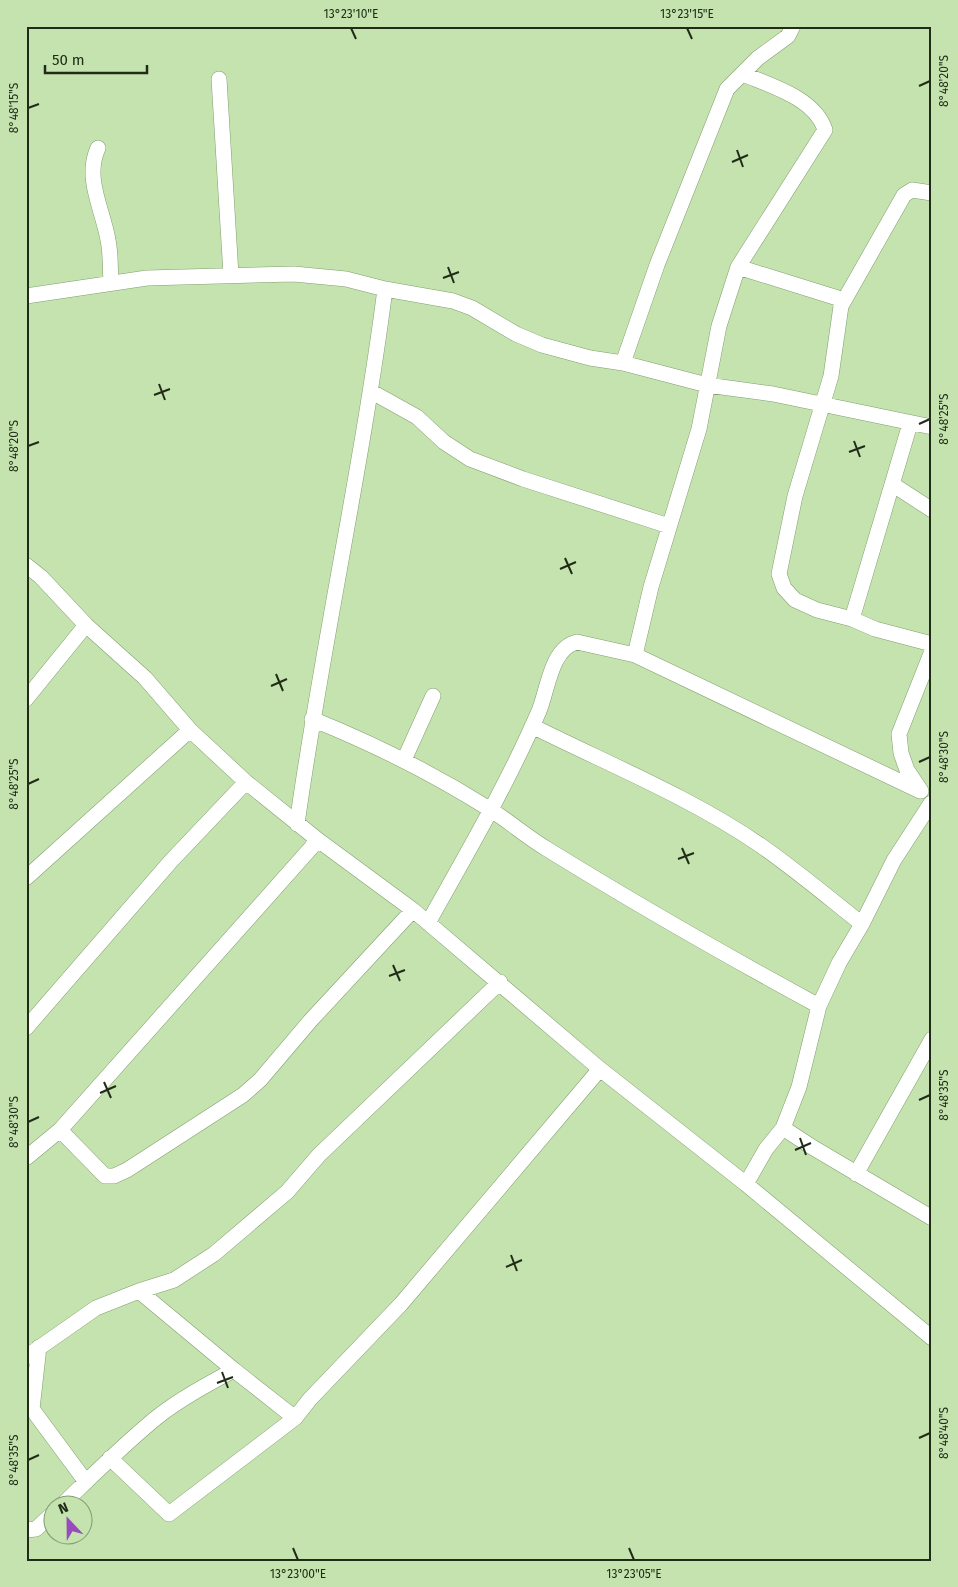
<svg xmlns="http://www.w3.org/2000/svg" width="958" height="1587" viewBox="0 0 958 1587" font-family="'Fira Sans',sans-serif">
<rect width="100%" height="100%" fill="#c4e3af"/>
<g fill="none" stroke-linecap="round" stroke-linejoin="round">
<defs>
<path id="street" d="M743 74C771 86 815 98 825 130L738 267 844 300
M219 79 231 275
M98 148C84 178 103 210 108 240 111 254 110 269 111 283
M932 193 912 190 904 195 841 306 831 376 795 496 779 574 784 588 795 600 817 610 852 619 875 629 932 644
M26 296 147 278 294 274 346 279 385 289 453 301 472 308 516 334 542 345 590 358 623 363 707 385 773 394 932 427
M623 363 657 265 727 89 758 58 788 36 793 26
M372 392 417 417 444 442 470 459 523 479 669 526
M892 484 932 510
M26 565 41 577 86 625 145 678 190 730 246 782 318 840 413 910 600 1069 746 1184 932 1338
M852 619 910 424
M635 655 651 587 699 429 719 326 738 267
M26 699 86 625
M312 719C374 744 434 774 491 810 510 822 527 837 547 849 636 904 727 956 819 1006
M532 726C608 764 690 797 760 845 796 870 829 898 862 924
M404 760 433 696
M921 791 907 770 901 753 899 734 932 651
M297 824C322 645 362 468 385 289
M26 878 190 730
M428 923C467 853 507 785 539 711 548 689 551 648 577 642L635 655 920 791
M26 1028 171 861 246 782
M783 1128 812 1147 932 1218
M60 1130 105 1176H114L127 1170 243 1095 260 1080 311 1020 413 910
M26 1158 60 1130 318 840
M856 1174 932 1039
M746 1184 766 1149 783 1128 799 1087 819 1006 839 963 862 924 894 860 931 803
M139 1291 234 1370
M39 1347 32 1409 86 1482
M26 1357 96 1308 139 1291 174 1280 214 1254 287 1192 319 1155 500 982
M110 1458 169 1514 295 1418
M63 1504C93 1475 123 1445 156 1418 180 1399 208 1384 234 1370L295 1418 310 1399 401 1304 600 1069
M26 1530 36 1529 52 1514"/>
</defs>
<use href="#street" stroke="#829f6d" stroke-width="16"/>
<use href="#street" stroke="#fff" stroke-width="15"/>
</g>
<path fill="none" stroke="#202c18" stroke-width="2" d="M351 28 356 39M687 28 692 39M919 86 930 81M28 108 39 104M737 150 743 167M732 162 748 155M448 267 454 283M443 278 459 272M159 384 165 400M154 395 170 389M919 424 930 419M854 441 860 457M28 446 39 442M849 452 865 446M565 558 572 574M560 569 576 562M276 674 283 691M271 686 287 679M919 762 930 757M28 784 39 779M682 848 689 864M678 859 694 853M393 965 400 981M389 976 405 970M104 1082 111 1098M100 1093 116 1086M919 1100 930 1095M28 1122 39 1117M800 1138 806 1155M795 1150 811 1143M511 1255 517 1271M506 1267 522 1260M222 1372 228 1388M217 1383 233 1377M919 1438 930 1433M28 1460 39 1455M293 1548 298 1560M629 1548 634 1560"/>
<rect width="958" height="1587" fill="none" stroke="#c4e3af" stroke-width="55"/>
<g transform="translate(68 1520) rotate(338)"><circle r="24" fill="#c4e3af" stroke="#829a73"/>
<path d="M0-4L9 19L0 12L-9 19Z" fill="#974bbc"/>
<text y="-8" font-size="14" font-weight="bold" text-anchor="middle" fill="#202c18">N</text>
</g>
<path d="M45 65v8h102v-8" fill="none" stroke="#202c18" stroke-width="2.5"/>
<text x="52" y="65" font-size="15" fill="#202c18" stroke="#c4e3af" stroke-width="4" paint-order="stroke">50 m</text>
<rect x="28" y="28" width="902" height="1532" fill="none" stroke="#202c18" stroke-width="2"/>
<g font-size="12" text-anchor="middle" fill="#202c18">
<text x="351" y="18">13°23'10"E</text>
<text x="687" y="18">13°23'15"E</text>
<text transform="translate(944 81) rotate(-90)" y="4">8°48'20"S</text>
<text transform="translate(14 108) rotate(-90)" y="4">8°48'15"S</text>
<text transform="translate(944 419) rotate(-90)" y="4">8°48'25"S</text>
<text transform="translate(14 446) rotate(-90)" y="4">8°48'20"S</text>
<text transform="translate(944 757) rotate(-90)" y="4">8°48'30"S</text>
<text transform="translate(14 784) rotate(-90)" y="4">8°48'25"S</text>
<text transform="translate(944 1095) rotate(-90)" y="4">8°48'35"S</text>
<text transform="translate(14 1122) rotate(-90)" y="4">8°48'30"S</text>
<text transform="translate(944 1433) rotate(-90)" y="4">8°48'40"S</text>
<text transform="translate(14 1460) rotate(-90)" y="4">8°48'35"S</text>
<text x="298" y="1578">13°23'00"E</text>
<text x="634" y="1578">13°23'05"E</text>
</g>
</svg>
